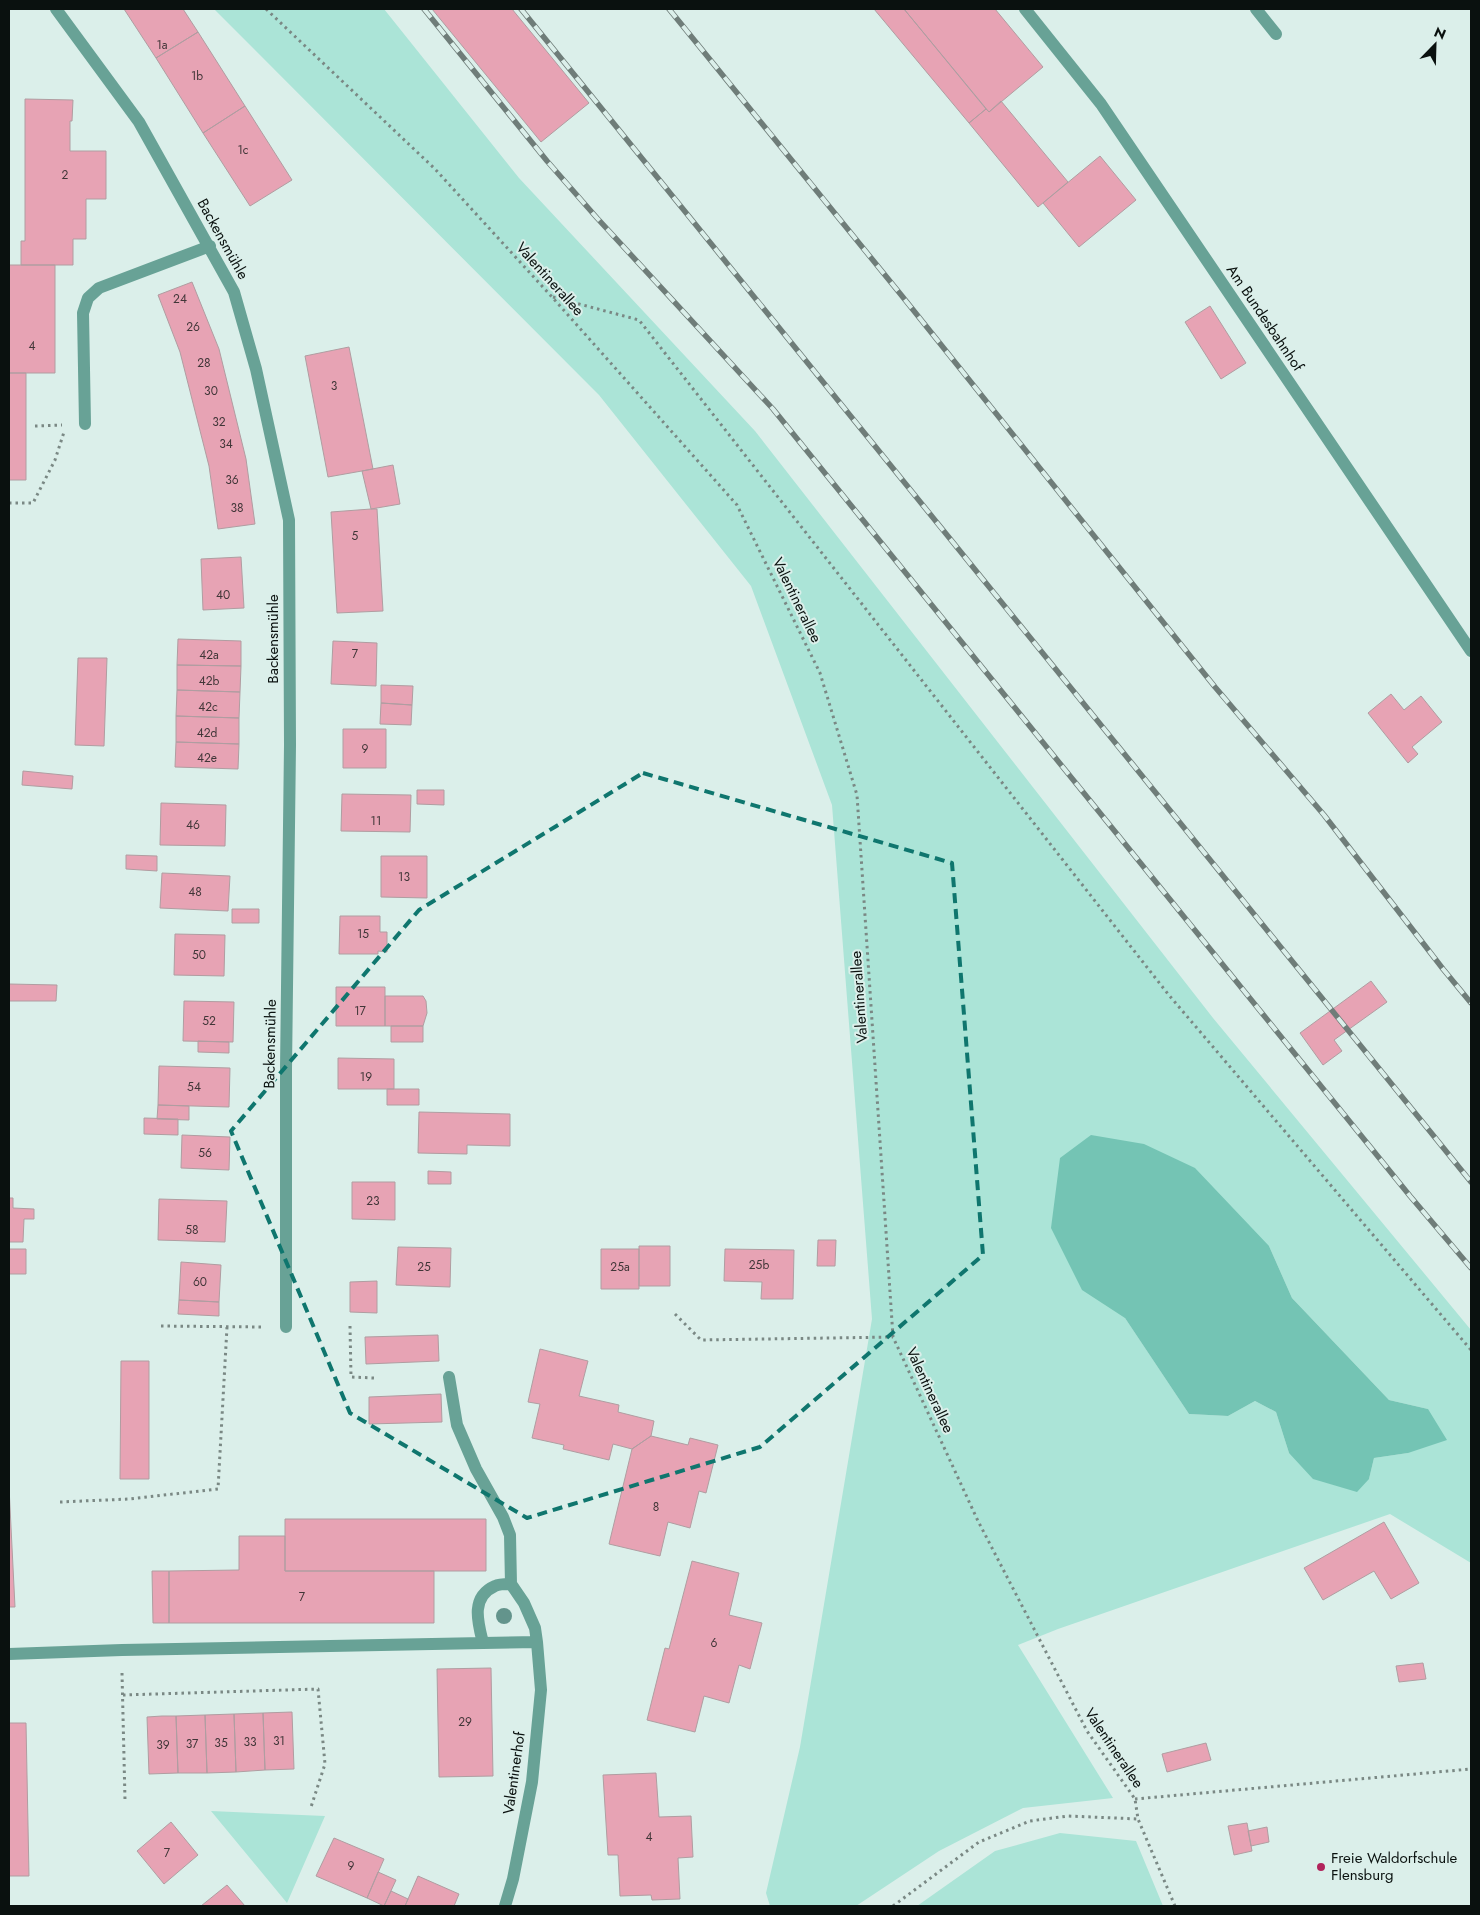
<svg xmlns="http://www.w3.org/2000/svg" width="1480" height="1915" viewBox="0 0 1480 1915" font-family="Jost,sans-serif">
<rect width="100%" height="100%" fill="#dbefea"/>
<path fill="#abe4d7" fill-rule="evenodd" d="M214 9H384L519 178 755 431 1213 1018 1471 1330V1563L1390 1514 1058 1629 1018 1645 1113 1798 1023 1808 939 1851 856 1906H770L766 1893 800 1747 872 1319 832 805 751 586 599 395ZM1269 1246 1292 1298 1389 1400 1428 1409 1408 1453 1374 1458 1369 1479 1289 1453 1276 1412 1255 1401 1228 1416 1189 1414 1125 1318Z
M211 1811 325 1816 287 1903Z
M1060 1833 1136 1841 1163 1906H917L995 1851Z"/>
<path fill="#74c4b4" d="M1091 1135 1144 1144 1195 1168 1269 1246 1292 1298 1389 1400 1428 1409 1447 1440 1408 1453 1374 1458 1369 1479 1357 1492 1313 1479 1289 1453 1276 1412 1255 1401 1228 1416 1189 1414 1125 1318 1082 1290 1051 1228 1060 1158Z"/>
<path fill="#e7a3b4" stroke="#b09da1" d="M124 9H183L198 32 156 58Z
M432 9H512L589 103 541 142Z
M874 9H904L986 109 969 123Z
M904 9H995L1043 67 989 112Z
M198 32 245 106 203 133 156 58Z
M25 99 73 100 72 121H70V151H106V199H86V239H73V265H21V241H25Z
M1001 101 1068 182 1038 207 969 123 986 109 989 112Z
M245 106 292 180 250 206 203 133Z
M1100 156 1136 200 1079 247 1043 203Z
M9 265H55V373H9Z
M192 282 219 349 246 459 255 524 218 529 209 466 180 352 158 295Z
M1210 306 1246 363 1221 379 1185 322Z
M349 347 373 469 328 477 305 356Z
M9 373H26V480H9Z
M393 465 400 504 371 509 362 471Z
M371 509H377L383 611 337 613 331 512Z
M241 557 244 608 203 610 201 559Z
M178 639 241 641V666L177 665Z
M333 641 377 643 376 686 331 684Z
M78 658H107L104 746 75 745Z
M177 665 241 666 240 692 177 690Z
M381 685 413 686 412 705 381 703Z
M177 690 240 692 239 718 176 716Z
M1391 694 1404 710 1421 696 1442 722 1412 747 1418 754 1408 763 1368 713Z
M381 703 412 705 411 725 380 724Z
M176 716 239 718V744L176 742Z
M343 729H386V768H343Z
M176 742 239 744 238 769 175 767Z
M23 771 73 776 72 789 22 785Z
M417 790H444V805L417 804Z
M342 794 411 795 410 832 341 831Z
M161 803 226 805 225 846 160 845Z
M126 855 157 856V871L126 869Z
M381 856H427V898L381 897Z
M162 873 230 876 228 911 160 908Z
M232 909H259V923H232Z
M340 916H380V932H387V952L378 951V954H339Z
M175 934 225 935 224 976 174 975Z
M1371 981 1387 1002 1334 1040 1342 1051 1323 1065 1300 1033Z
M9 984 57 985 56 1001H9Z
M336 987H385V1026H336Z
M385 996H423L426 1001 427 1013 423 1026H385Z
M184 1001 234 1002 233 1042 183 1041Z
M391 1026H423V1042H391Z
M198 1041 229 1042V1053L198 1052Z
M338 1058 394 1059V1089H338Z
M159 1066 230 1068 229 1107 158 1105Z
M387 1089H419V1105H387Z
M158 1105 189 1106V1120L157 1119Z
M419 1112 510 1114V1146L467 1145V1154L418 1153Z
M144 1118 178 1119V1135L144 1134Z
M182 1135 230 1137 229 1170 181 1168Z
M428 1171 451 1172V1184H428Z
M352 1182H395V1220L352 1219Z
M9 1198H13V1208L34 1209V1219H24L23 1242H9Z
M159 1199 227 1201 225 1242 158 1240Z
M818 1240H836L835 1266H817Z
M639 1246H670V1286H639Z
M398 1247 451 1248 450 1287 396 1285Z
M9 1249H26V1274H9Z
M601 1249H639V1289H601Z
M725 1249 794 1250 793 1299H761L762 1282 724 1281Z
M181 1262 221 1265 219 1302 179 1300Z
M377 1281V1313L350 1312V1282Z
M179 1300 219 1302V1316L178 1314Z
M438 1335 439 1361 366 1364 365 1337Z
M540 1349 588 1361 579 1396 619 1405 618 1412 654 1421 651 1436 632 1449 613 1444 609 1460 563 1449 564 1445 532 1438 540 1404 528 1402Z
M121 1361H149V1479H120Z
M441 1394 442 1422 369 1424V1397Z
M651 1436 688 1445 690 1438 718 1445 706 1493 699 1491 690 1528 668 1522 660 1556 609 1544 632 1449Z
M9 1487 15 1607H9Z
M285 1519H486V1571H285Z
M1384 1522 1419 1583 1391 1599 1374 1571 1323 1600 1304 1568Z
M239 1536H285V1571H434V1623H169V1571L239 1570Z
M692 1561 739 1573 729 1615 762 1623 750 1669 739 1665 729 1703 704 1696 695 1732 647 1720 665 1648 669 1649Z
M152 1571H169V1623H153Z
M1423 1663 1426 1679 1399 1682 1396 1666Z
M491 1668 493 1776 439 1777 437 1669Z
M292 1712 294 1769 265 1770 263 1713Z
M263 1713 265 1770 236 1772 234 1714Z
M234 1714 236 1772 207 1773 205 1715Z
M205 1715 207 1773H178L176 1716Z
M162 1716H176L178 1773 149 1774 147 1717Z
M9 1723H26L29 1876H9Z
M1206 1743 1211 1760 1167 1772 1162 1754Z
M656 1773 659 1817 691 1816 693 1857 678 1858 680 1899 652 1900 651 1895 620 1896 618 1855H608L603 1775Z
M171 1822 198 1855 164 1884 137 1851Z
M1247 1823 1252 1851 1234 1855 1228 1826Z
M1267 1827 1269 1842 1251 1846 1248 1831Z
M334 1838 384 1859 367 1898 316 1876Z
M378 1872 396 1880 384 1906 367 1898Z
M418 1876 459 1894 454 1906H405Z
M227 1885 245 1906H201Z
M391 1891 408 1899 405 1906H384Z"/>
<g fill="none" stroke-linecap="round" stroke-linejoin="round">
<path stroke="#7a8884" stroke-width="3" stroke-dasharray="2.5 4" stroke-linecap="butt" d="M266 9 435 169 552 297 737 505 820 673 857 795 893 1337 978 1521 1087 1731 1135 1799 1138 1819 1175 1906
M553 297 639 320 1168 994 1471 1350
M35 426 62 425
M9 503H33L55 460 64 432
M675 1314 701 1340 893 1337
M161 1326 262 1327
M350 1326 351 1377 374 1378
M60 1502 129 1499 218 1489 227 1327
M122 1673 125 1800
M123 1695 318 1689 325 1764 311 1807
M1135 1799 1471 1769
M893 1906 979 1842 1030 1821 1068 1816 1138 1819"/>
<path stroke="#68a296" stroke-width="12" d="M56 9 139 122 234 292 256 369 289 520 290 745 286 1069V1327
M1025 9 1101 104 1471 651
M1256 9 1276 34
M85 424 83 313 88 298 99 288 210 246
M449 1377 457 1425 476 1469 503 1517 510 1535 511 1584 524 1603 535 1628 537 1642 541 1690 532 1782 513 1879 505 1906
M511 1584C506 1584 499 1584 495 1586 470 1597 478 1623 483 1643L537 1642
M9 1654 122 1650 483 1643"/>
<defs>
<path id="rail" d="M424 9 547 161 597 218 773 409 1410 1196 1471 1268
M521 9 1471 1182
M669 9 902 296 1215 687 1324 815 1443 969 1471 1003"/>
</defs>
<use href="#rail" stroke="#6f7d79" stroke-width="5.5"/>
<use href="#rail" stroke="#dbefea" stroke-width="4" stroke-dasharray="11" stroke-linecap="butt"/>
</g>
<circle fill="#63948c" cx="504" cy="1616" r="8"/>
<path fill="none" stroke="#0f766e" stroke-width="4" stroke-dasharray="10 6" stroke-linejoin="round" d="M643 773 952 863 983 1255 760 1447 527 1518 350 1413 231 1131 419 910Z"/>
<circle fill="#b1235b" stroke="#dbefea" stroke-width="2" cx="1321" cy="1867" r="5"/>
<g text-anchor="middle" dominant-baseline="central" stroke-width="4" stroke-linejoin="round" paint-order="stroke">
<g font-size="12" fill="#413638">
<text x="162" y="45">1a</text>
<text x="197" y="76">1b</text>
<text x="243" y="150">1c</text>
<text x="65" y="175">2</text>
<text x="180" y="299">24</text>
<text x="193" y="327">26</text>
<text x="32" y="346">4</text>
<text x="204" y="363">28</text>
<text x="334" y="386">3</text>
<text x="211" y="391">30</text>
<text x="219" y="422">32</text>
<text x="226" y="444">34</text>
<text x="232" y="480">36</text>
<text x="237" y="508">38</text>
<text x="355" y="536">5</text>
<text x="223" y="595">40</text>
<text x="355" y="654">7</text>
<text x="209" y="655">42a</text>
<text x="209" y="681">42b</text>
<text x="208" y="707">42c</text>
<text x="207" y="733">42d</text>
<text x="365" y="749">9</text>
<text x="207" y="758">42e</text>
<text x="376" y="821">11</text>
<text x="193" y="825">46</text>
<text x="404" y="877">13</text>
<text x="195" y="892">48</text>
<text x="363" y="934">15</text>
<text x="199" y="955">50</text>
<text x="360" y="1011">17</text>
<text x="209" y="1021">52</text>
<text x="366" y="1077">19</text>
<text x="194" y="1087">54</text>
<text x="205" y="1153">56</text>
<text x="373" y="1201">23</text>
<text x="192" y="1230">58</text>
<text x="759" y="1265">25b</text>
<text x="424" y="1267">25</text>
<text x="620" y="1267">25a</text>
<text x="200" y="1282">60</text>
<text x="656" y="1507">8</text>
<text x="302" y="1597">7</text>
<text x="714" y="1643">6</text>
<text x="465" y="1722">29</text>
<text x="279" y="1741">31</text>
<text x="250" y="1742">33</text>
<text x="221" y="1743">35</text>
<text x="192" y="1744">37</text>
<text x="163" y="1745">39</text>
<text x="649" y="1837">4</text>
<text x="167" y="1853">7</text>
<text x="351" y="1866">9</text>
</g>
<g font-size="15" fill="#0a110f" stroke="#dbefea">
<text transform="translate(223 239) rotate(61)">Backensmühle</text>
<text transform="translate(550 279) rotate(48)">Valentinerallee</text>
<text transform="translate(1265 318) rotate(56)">Am Bundesbahnhof</text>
<text transform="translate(797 600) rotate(64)">Valentinerallee</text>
<text transform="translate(273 639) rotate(-90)">Backensmühle</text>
<text transform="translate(859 997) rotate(-94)">Valentinerallee</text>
<text transform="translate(270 1044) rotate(-89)">Backensmühle</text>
<text transform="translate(930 1390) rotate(65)">Valentinerallee</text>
<text transform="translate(1114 1748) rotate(56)">Valentinerallee</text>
<text transform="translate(514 1773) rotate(-82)">Valentinerhof</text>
</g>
<g font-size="15" fill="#0a110f" stroke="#dbefea" text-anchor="start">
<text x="1331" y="1858">Freie Waldorfschule<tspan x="1331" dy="17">Flensburg</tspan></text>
</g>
</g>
<rect width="1480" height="1915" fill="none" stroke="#0a110f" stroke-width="20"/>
<g transform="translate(1435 45) rotate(23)" stroke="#dbefea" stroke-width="4" paint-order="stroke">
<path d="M0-4L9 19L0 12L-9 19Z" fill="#0a110f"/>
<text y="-8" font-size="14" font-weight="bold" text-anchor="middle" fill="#0a110f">N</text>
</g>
</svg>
